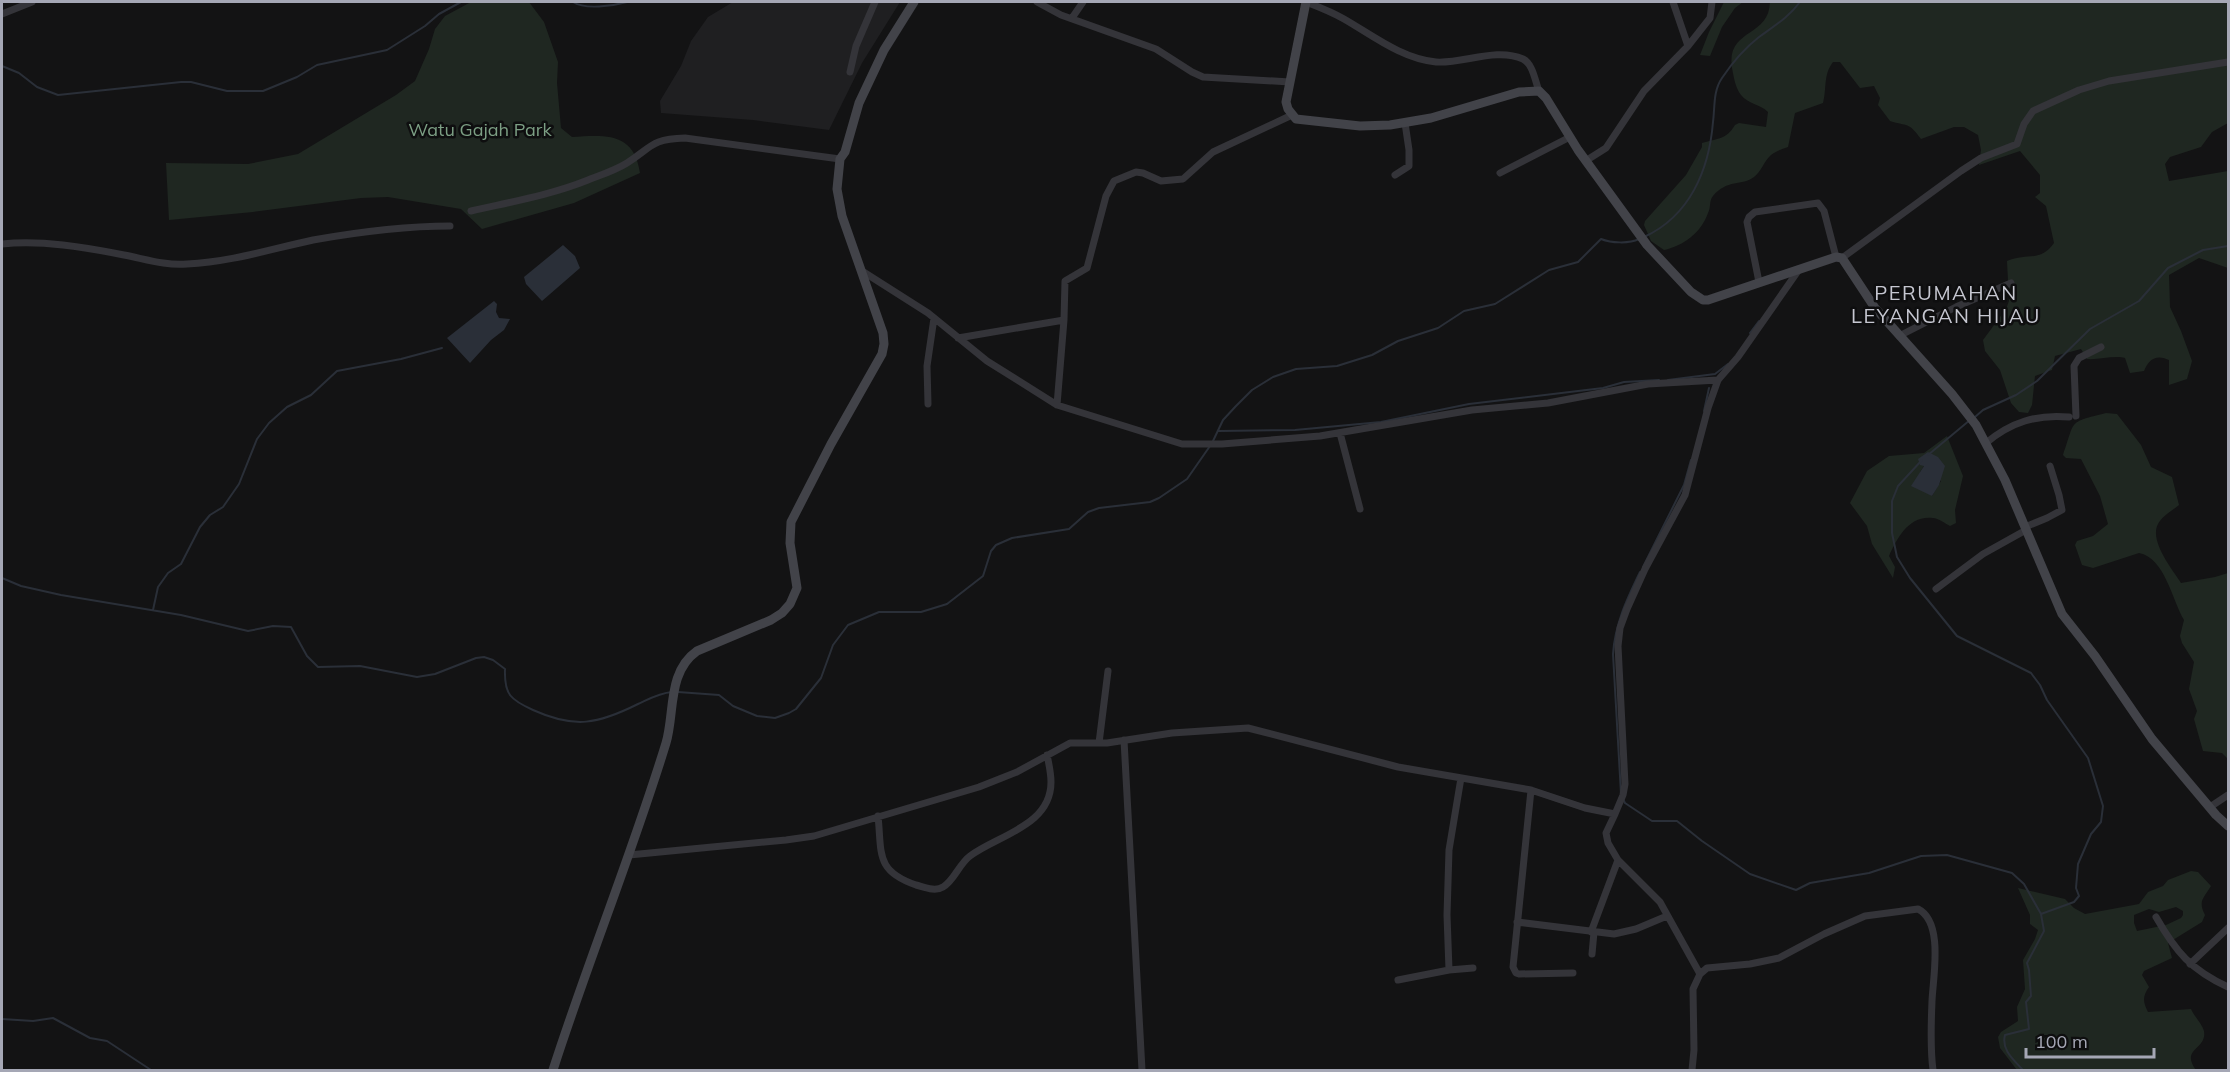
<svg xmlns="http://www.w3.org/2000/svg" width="2230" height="1072" viewBox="0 0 2230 1072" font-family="Mulish,sans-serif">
<rect width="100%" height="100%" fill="#131314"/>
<path fill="#1f1f21" d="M733 2H900L862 63 829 130 753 120 661 113 660 101 681 66 691 41 708 17Z"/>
<path fill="#1f2721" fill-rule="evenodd" d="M471 2H529L544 22 558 62 557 83 561 128 572 137C606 135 634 132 640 173L574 203 482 229 461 209 388 197 361 198 253 212 169 220 166 163 248 164 298 154 396 95 415 81 429 49 435 29 445 16Z
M1724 2H1743L1735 8 1722 27 1710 56 1700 55 1709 32Z
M1770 2H2228V123L2212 132 2201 147 2170 157 2165 164 2169 181 2228 171V268L2199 258 2169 275 2170 307 2181 331 2192 361 2187 379 2169 385V360C2156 354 2149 359 2144 371L2130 373 2125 358C2115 355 2099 360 2087 359L2081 349 2055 356 2052 370 2035 376 2032 405 2028 413 2019 412 2011 403 2000 370 1985 351 1983 340 2006 309 2009 301 2007 261C2027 252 2040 263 2054 243L2046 206 2035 197 2040 193V175L2020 151 1979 165 1981 150 1978 135 1964 127H1954L1921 139C1908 121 1908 127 1890 121L1878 105 1880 98 1874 86 1860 88 1840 62H1833C1823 75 1827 88 1823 103L1795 113 1788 147C1782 149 1776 151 1771 155 1764 161 1761 172 1754 177 1742 186 1727 179 1713 196 1709 200 1711 208 1708 213 1701 233 1683 246 1664 250L1651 241 1644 225 1645 221 1686 175 1702 147V143C1718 138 1726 140 1735 125L1739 123 1766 127 1768 112C1760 104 1748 104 1741 95 1735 87 1734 78 1732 68 1726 28 1769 38 1770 2Z
M2106 413 2117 414 2141 445 2151 467 2172 477 2179 505C2173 510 2162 516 2158 524 2149 541 2172 569 2181 583L2215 577 2228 573V759L2222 753 2203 751 2194 719 2197 711 2189 689 2194 662 2182 643 2180 636 2184 620C2172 600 2165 558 2139 553L2093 568 2082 565 2075 545 2077 541 2093 536 2108 524 2100 496 2081 459 2066 458 2063 455C2076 419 2067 423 2106 413Z
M1947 436 1963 476 1955 510 1956 523 1950 526C1946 524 1938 518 1933 518 1909 515 1897 538 1889 556L1895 567 1893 578 1872 544 1867 526 1850 503 1867 471 1889 456 1924 453ZM1924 466 1941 481 1932 496 1920 472Z
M2191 871 2198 872 2211 886C2203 899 2198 901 2205 915L2202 922 2168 943 2172 958 2144 971 2142 975 2149 987C2142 997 2143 1002 2148 1012L2191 1009C2194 1016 2202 1024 2204 1031 2207 1050 2180 1048 2196 1070H2017L2000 1048 1998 1037 2001 1032 2018 1021 2017 1007 2025 989 2023 960 2035 939 2038 930 2030 924V915L2018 888 2065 899 2074 908 2085 914 2139 904 2148 892 2163 886 2168 880ZM2176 907 2183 911V915L2181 918 2166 925 2137 931 2134 923V915L2149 909 2159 912Z"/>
<path fill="#2a2f38" d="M563 245 575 256 580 268 542 301 526 284 524 277Z
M494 301 497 304 496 312 499 318 510 319 504 330 491 340 470 363 447 338Z
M1928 452 1938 457 1945 466 1939 485 1932 496 1911 486 1924 466 1920 465 1918 459Z"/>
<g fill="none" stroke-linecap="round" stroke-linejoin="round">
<path stroke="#2a2f38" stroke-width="2" d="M573 2C585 10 613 6 627 2
M2 66 19 73 37 87 58 95 181 82H191L227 91H263L297 77 317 65 387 50 425 26 439 14 461 2
M1644 237C1690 216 1709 170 1713 122 1715 107 1713 91 1722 78 1732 63 1745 48 1759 37 1774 26 1789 17 1800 2
M1750 333 1759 321
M1668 380 1715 374 1728 364
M1704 411 1709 388
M1975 417 1983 410 2016 395 2037 381 2090 329 2139 301 2168 268 2203 250 2228 246
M1219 431 1295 430 1381 422 1469 404 1603 388 1624 382 1659 380
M1213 441 1223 420 1236 406 1252 390 1273 377 1296 369 1337 366 1372 355 1398 341 1438 328 1464 311 1495 304 1549 270 1578 262 1601 239C1611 243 1629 244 1639 239
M1928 455 1970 420
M1922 460 1898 486 1892 501V533L1897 557 1910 578 1957 636 2031 673 2040 685 2047 700 2088 758 2103 806 2101 822 2091 834 2078 864 2076 888 2079 896 2074 902 2041 914
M1643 567 1684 485 1691 460
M2 578 21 586 61 595 181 615 248 631 273 626 291 627 307 656 318 667 360 666 417 677 435 674 476 658 484 657 493 660 505 669C504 695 511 700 533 710 575 729 598 724 638 704 649 699 659 693 672 692
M153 610 158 587 168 573 181 564 200 527 210 515 223 507 239 484 257 439 269 423 287 407 311 395 337 371 401 359 442 348
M678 692 719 695 733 706 757 716 775 718 789 713 796 709 821 678 833 645 848 625 879 612H921L947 604 983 576 991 551 996 545 1012 538 1069 529 1088 512 1099 508 1150 502 1159 498 1187 479 1210 446
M1621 794 1613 654C1615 624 1627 599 1640 572
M1623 799 1625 803 1652 821H1677L1702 841 1750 874 1796 890 1810 883 1869 873 1921 856 1947 855 2012 873 2024 884 2041 914 2044 931 2027 963 2029 970 2031 996 2026 1002 2029 1029 2005 1035C2001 1050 2014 1060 2023 1070
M2 1019 33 1021 53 1018 90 1038 107 1041 151 1070"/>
<path stroke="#343439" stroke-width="7" d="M1037 2 1061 15 1156 49 1192 72 1203 77 1290 82
M1306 2C1319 7 1332 12 1344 19 1372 35 1402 59 1436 62 1463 64 1496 47 1523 59 1533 64 1535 81 1539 91
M1673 2 1688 46
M2 14 32 2
M1072 18 1083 2
M850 72 856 46 875 2
M1587 160 1606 148 1644 91 1688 46 1710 18 1712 2
M1500 173 1570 137
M1395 175 1409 166V150L1405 123
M471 211C510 202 551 195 588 180 601 175 616 170 627 163 652 147 651 139 685 138L840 159
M2 244C42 240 84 247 124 255 145 259 166 266 187 264 231 262 271 249 313 240 358 232 404 226 450 226
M1842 258 1961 171 1981 158 2017 144 2024 124 2033 111 2079 90 2109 81 2228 62
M862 271 928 313 987 361 1057 405 1182 444H1222L1320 436 1472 410 1548 403 1648 384 1718 380
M1759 282 1747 222 1749 217 1755 212 1818 203 1824 211 1836 257
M1899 336 1956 307 2011 283
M958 338 1064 320 1065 281 1087 268 1106 196 1114 181 1136 172 1143 173 1161 181 1183 179 1213 152 1292 115
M928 404 927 366 934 318
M1057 405 1064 320
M2076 416 2074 366 2079 358 2101 347
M1340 433 1360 509
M1986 443C2011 422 2037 414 2069 417
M2025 527 2047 518 2062 510 2059 495 2050 466
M1936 589 1983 554 2026 530
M1124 740 1142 1070
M1099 743 1108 671
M1531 790 1513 967 1516 973 1519 974 1573 973
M2210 807 2228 795
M1615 814 1606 833 1608 843 1618 860 1660 902 1700 974
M878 816C882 853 875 871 916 885 924 887 935 892 943 887 954 881 959 864 970 856 998 835 1051 826 1051 782 1051 773 1049 764 1047 755
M629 855 786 840 814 836 979 787 1017 772 1070 743H1107L1172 733 1248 728 1398 767 1531 790 1585 808 1615 814 1623 795 1625 784 1618 646 1620 628 1627 609 1645 569 1685 495 1708 408 1718 380 1738 357 1798 271
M2156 917C2176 952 2191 970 2228 987
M1517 922 1614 934 1636 929 1667 916
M1591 932 1618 860
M1592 954 1594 932
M2190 964 2228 928
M1449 970 1473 968
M1398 980 1449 970 1447 915 1449 850 1461 778
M1692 1070 1694 1050 1693 989 1700 974 1707 968 1750 964 1779 958 1824 934 1865 916 1918 909C1944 922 1933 977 1932 1001 1931 1024 1930 1048 1933 1070"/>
<path stroke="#424349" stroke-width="9" d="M1306 2 1286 102 1288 109 1296 119 1360 126 1390 125 1431 118 1519 92 1539 91 1546 98 1578 150 1647 245 1691 292 1703 300H1708L1836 257 1842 258 1875 308 1952 394 1976 425 2005 480 2062 614 2095 656 2152 739 2216 815 2228 826
M553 1070C588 961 632 854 666 743 675 713 667 672 697 651L771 620 782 613 790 604 797 588 790 543 791 522 831 444 882 354 884 344 883 333 842 216 837 189 840 159 845 152 859 103 884 50 914 2"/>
</g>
<g text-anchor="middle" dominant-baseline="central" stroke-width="5" stroke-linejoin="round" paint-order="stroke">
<g font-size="18" fill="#7c9f84" stroke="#0e0e0f">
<text x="480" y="129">Watu Gajah Park</text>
</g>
<g font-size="20" letter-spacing="1.5" fill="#c6c7d1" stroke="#0e0e0f">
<text x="1946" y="292">PERUMAHAN<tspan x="1946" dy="23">LEYANGAN HIJAU</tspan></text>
</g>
</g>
<rect width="2230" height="1072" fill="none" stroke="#a5a7b5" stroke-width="6"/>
<path d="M2026 1048v9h128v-9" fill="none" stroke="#a5a7b5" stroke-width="3"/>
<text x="2035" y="1048" font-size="18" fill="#a5a7b5" stroke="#0e0e0f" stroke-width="4.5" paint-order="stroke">100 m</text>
</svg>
